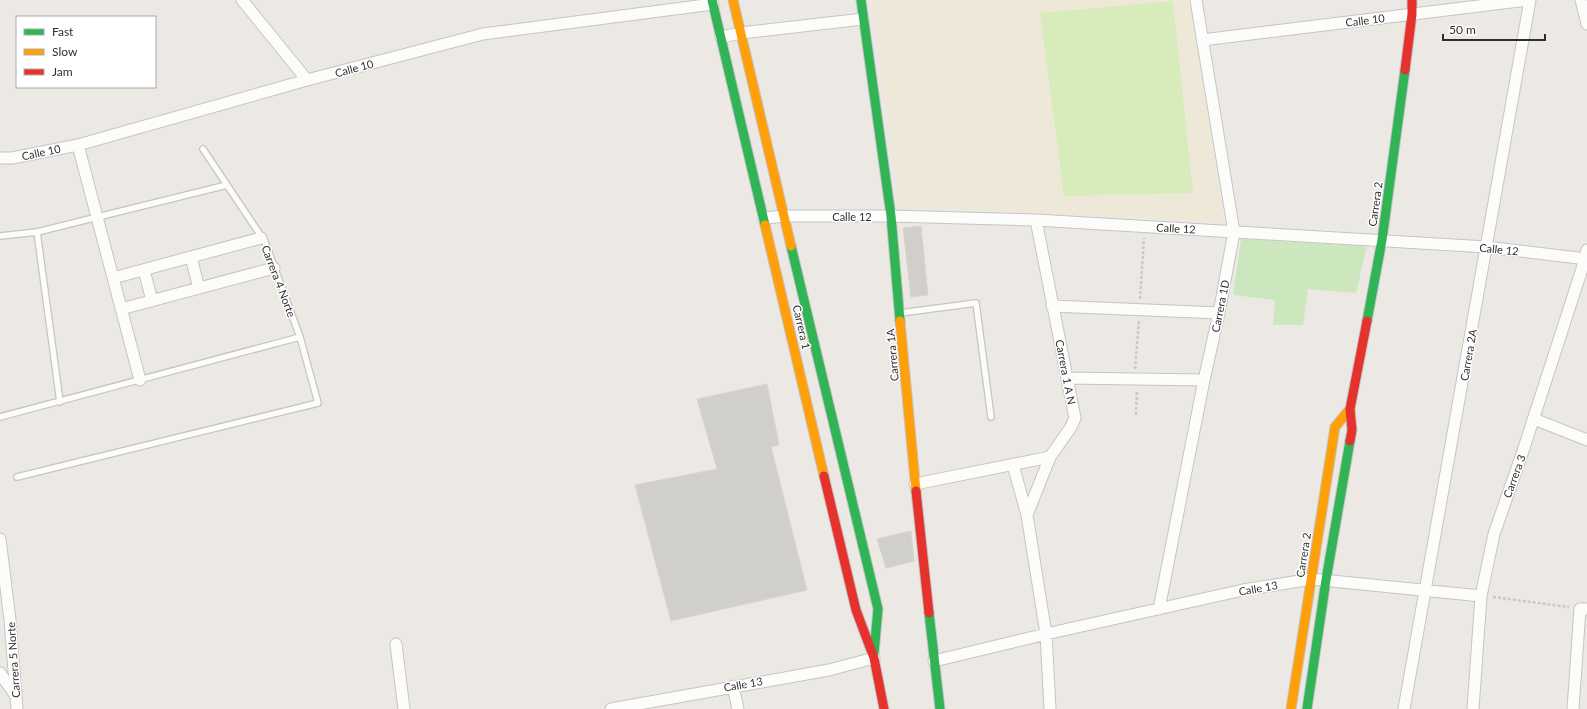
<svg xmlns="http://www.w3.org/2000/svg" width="1587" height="709" viewBox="0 0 1587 709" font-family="Lato,sans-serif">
<rect width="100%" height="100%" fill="#ece9e4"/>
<path fill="#eee8d9" d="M872 0H1191L1224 222 898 206Z"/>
<path fill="#cce7bd" d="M1241 239 1367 246 1356 293 1308 289 1303 325H1273L1275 300 1233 295Z"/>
<path fill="#d7ebbb" d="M1173 1 1193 193 1064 196 1040 13Z"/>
<path fill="#d1cfcb" stroke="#d7d5d0" d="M921 226 928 295 911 297 903 228Z
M767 384 779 445 771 447 807 590 671 621 635 485 717 469 697 399Z
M911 531 914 561 886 568 877 539Z"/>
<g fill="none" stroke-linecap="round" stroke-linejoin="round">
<defs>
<path id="lane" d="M37 232 60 402
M0 236 37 232 227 185
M900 313 976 303 991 417
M0 417 300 337
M17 477 318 403 300 337 265 242 203 149"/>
<path id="street" d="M242 0 307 80
M1581 0 1587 24
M721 37 741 33 863 19
M1202 40 1527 0
M78 145 140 380
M0 158H12L78 145 307 80 483 34 713 4
M764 218 785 216H891L1036 220 1487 247 1587 259
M191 257 199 288
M144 270 152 301
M113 278 261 238
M1052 306 1219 313
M121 309 274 268
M1067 378 1204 380
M1534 419 1587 440
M1013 465 1027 515 1046 634 1050 709
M915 484 1050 457
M1027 515 1050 457 1071 427 1075 418 1036 220
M0 539 10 620 17 709
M1159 609 1204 380 1219 313 1234 232 1196 0
M396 644 404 709
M934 661 1046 634 1243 590 1312 579 1481 596
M0 673 16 696
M733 686 738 709
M611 709 829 670 874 658
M1404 709 1530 0
M1473 709 1481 596 1494 534 1523 451 1581 272 1587 250
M1573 709 1580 609H1587"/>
<path id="fast" d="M712 0 765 225
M861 0 891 216 900 321
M791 246 878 609 874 653
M1367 321 1382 240 1405 70
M929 613 940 709
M1307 709 1326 580 1350 441"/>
<path id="slow" d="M733 0 791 246
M765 225 824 476
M900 321 916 491
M1291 709 1335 427 1350 409"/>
<path id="jam" d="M1405 70 1412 14V0
M1350 441 1352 430 1350 409 1367 321
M824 476 856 610 874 658 884 709
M916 491 929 613"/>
</defs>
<use href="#lane" stroke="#c5c5c5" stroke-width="8"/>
<use href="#street" stroke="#c5c5c5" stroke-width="13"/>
<use href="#fast" stroke="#c5c5c5" stroke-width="11"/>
<use href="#slow" stroke="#c5c5c5" stroke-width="11"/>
<use href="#jam" stroke="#c5c5c5" stroke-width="11"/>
<path stroke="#c9c9c8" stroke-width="2.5" stroke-dasharray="3 2" stroke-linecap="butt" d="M1140 299 1144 238
M1135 369 1139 320
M1136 415 1137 390
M1493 597 1569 607"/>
<use href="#lane" stroke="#fcfcfb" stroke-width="5.5"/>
<use href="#street" stroke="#fcfcfb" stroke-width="11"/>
<use href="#fast" stroke="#30b455" stroke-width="9"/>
<use href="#slow" stroke="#ff9f0a" stroke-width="9"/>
<use href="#jam" stroke="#e5322d" stroke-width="9"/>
</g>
<g text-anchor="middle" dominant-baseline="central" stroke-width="3" stroke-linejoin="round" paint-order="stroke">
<g font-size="11" fill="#2e2e2e" stroke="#fff">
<text transform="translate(1365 20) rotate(-7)">Calle 10</text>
<text transform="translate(354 68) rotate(-15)">Calle 10</text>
<text transform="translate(41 152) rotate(-12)">Calle 10</text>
<text transform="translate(1375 204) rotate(-82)">Carrera 2</text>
<text x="852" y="216">Calle 12</text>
<text transform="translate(1176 228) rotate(3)">Calle 12</text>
<text transform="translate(1499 249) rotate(6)">Calle 12</text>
<text transform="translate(279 281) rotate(69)">Carrera 4 Norte</text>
<text transform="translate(1220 306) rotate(-79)">Carrera 1D</text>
<text transform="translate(802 327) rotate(77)">Carrera 1</text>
<text transform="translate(892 355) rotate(-95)">Carrera 1A</text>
<text transform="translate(1468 355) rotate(-80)">Carrera 2A</text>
<text transform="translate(1066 372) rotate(79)">Carrera 1 A N</text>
<text transform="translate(1514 476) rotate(-70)">Carrera 3</text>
<text transform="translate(1303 555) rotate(-81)">Carrera 2</text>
<text transform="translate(1258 588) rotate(-10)">Calle 13</text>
<text transform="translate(13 660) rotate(-94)">Carrera 5 Norte</text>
<text transform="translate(743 684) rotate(-10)">Calle 13</text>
</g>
</g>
<rect x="16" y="16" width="140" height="72" fill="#ffffff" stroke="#ababab"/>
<rect x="24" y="29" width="20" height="6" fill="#30b455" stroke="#ababab"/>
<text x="52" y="36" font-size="12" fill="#2e2e2e">Fast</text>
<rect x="24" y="49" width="20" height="6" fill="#ff9f0a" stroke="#ababab"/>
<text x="52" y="56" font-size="12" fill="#2e2e2e">Slow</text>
<rect x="24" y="69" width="20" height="6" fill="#e5322d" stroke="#ababab"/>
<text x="52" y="76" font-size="12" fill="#2e2e2e">Jam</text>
<path d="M1443 34v6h102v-6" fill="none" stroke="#2e2e2e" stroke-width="2"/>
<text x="1449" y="34" font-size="12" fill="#2e2e2e" stroke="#ffffff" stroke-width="3" paint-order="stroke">50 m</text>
</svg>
